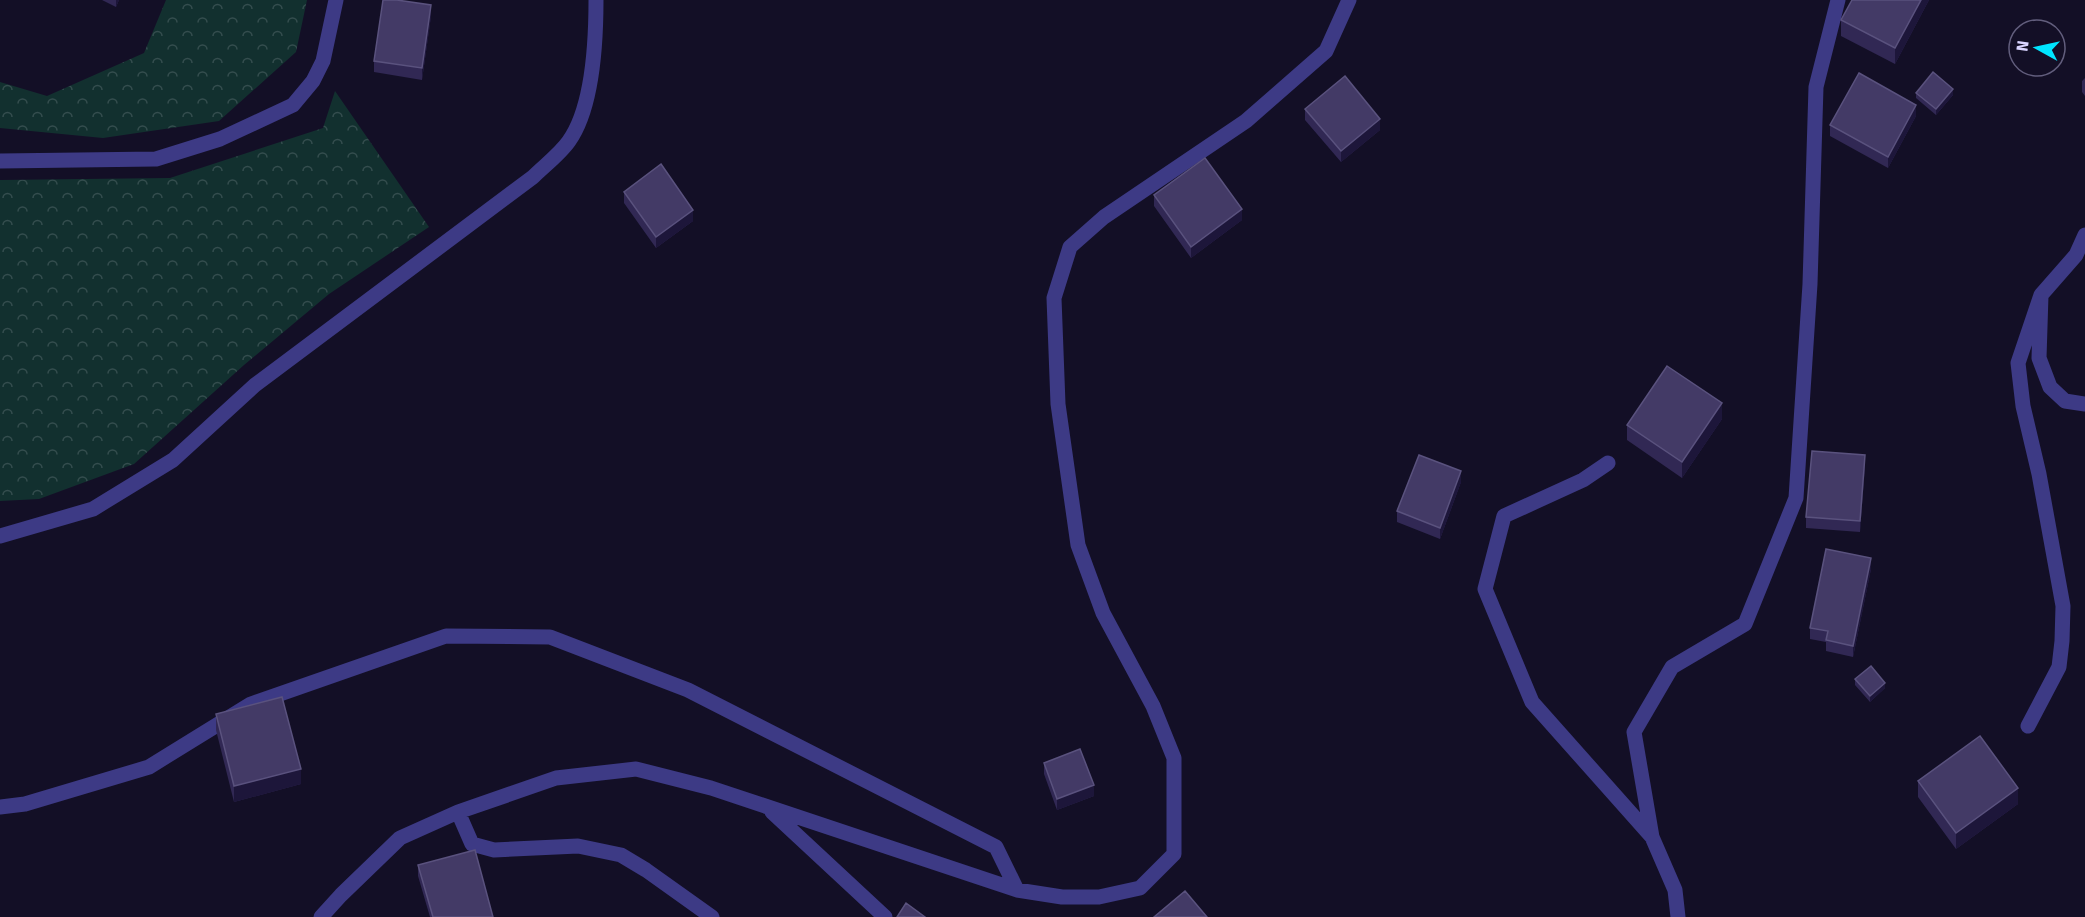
<svg xmlns="http://www.w3.org/2000/svg" width="2085" height="917" viewBox="0 0 2085 917" font-family="'Fira Sans',sans-serif">
<defs>
<pattern id="forest-crowns" width="20" height="18" patternUnits="userSpaceOnUse" patternTransform="scale(1.5)"><rect width="20" height="18" fill="#12302f"/><path d="M2 6a3 3 0 1 1 6 0M12 15a3 3 0 1 1 6 0" fill="none" stroke="#344d4e"/></pattern>
</defs>
<rect width="100%" height="100%" fill="#130f26"/>
<path fill="url(#forest-crowns)" d="M166 0H307L296 52 219 121 103 138 0 128V82L47 96 144 53Z
M335 91 429 227 329 294 244 365 134 464 39 499 0 501V180L170 178 323 128Z"/>
<g fill="none" stroke-linecap="round" stroke-linejoin="round">
<path stroke="#3d3a85" stroke-width="15" d="M0 161 156 159 220 139 293 105 313 81 323 61 336 0
M2085 235 2076 255 2041 295 2039 358 2050 387 2065 401 2085 404
M1608 463 1583 480 1504 516 1485 589 1532 702 1652 837
M0 536 93 509 173 460 255 385 533 177C544 166 560 154 569 141 593 107 596 40 596 0
M2028 726 2059 667 2062 641 2063 606 2039 474 2023 406 2018 363 2041 295
M0 807 25 804 149 767 251 704 446 636 550 637 688 690 996 847 1017 890
M458 812 472 844 494 850 578 846 621 855 646 870 712 917
M772 812 885 917
M321 917 341 895 400 838 458 812 556 778 636 769 711 788 1017 890 1062 897H1099L1140 888 1174 854V758L1153 706 1103 613 1078 545 1058 404 1054 298 1070 247 1104 217 1246 121 1326 51 1349 0
M1678 917 1675 890 1652 837 1634 732 1672 667 1745 624 1796 498 1810 284 1816 87 1838 0"/>
</g>
<path fill="#312854" d="M102 0H119L116 7Z
M1852 0H1929L1895 64 1841 36V20Z
M431 16 422 80 374 72V61Z
M2085 78V96L2082 92V81Z
M1916 93 1953 95 1936 115 1916 98Z
M1305 109 1380 130 1341 162 1305 120Z
M1916 116 1888 168 1830 136V125Z
M624 192 693 221 656 248 624 203Z
M1154 195 1242 220 1191 258 1154 206Z
M1722 419 1682 478 1627 440V425Z
M1865 466 1860 532 1806 528V517Z
M1461 482 1440 539 1397 522V511Z
M1871 569 1853 657 1826 651V642L1810 639V628Z
M1855 679 1885 688 1870 702 1855 685Z
M216 714 301 784 234 802 216 730Z
M1044 763 1094 796 1057 810 1044 774Z
M1918 781 2018 804 1956 849 1918 797Z
M418 865 493 917H430L418 876Z"/>
<path fill="#1d163a" d="M116 0H119L116 7Z
M1921 0H1929L1895 64V48Z
M431 5V16L422 80V68Z
M1953 89V95L1936 115V109Z
M1916 105V116L1888 168V157Z
M1380 119V130L1341 162V151Z
M1242 209V220L1191 258V247Z
M693 210V221L656 248V237Z
M1722 403V419L1682 478V462Z
M1865 455V466L1860 532V521Z
M1461 471V482L1440 539V528Z
M1871 558V569L1853 657V646Z
M1885 683V688L1870 702V696Z
M301 769V784L234 802V786Z
M1094 785V796L1057 810V799Z
M2018 788V804L1956 849V833Z"/>
<path fill="#433a66" stroke="#5a527e" stroke-width="1.5" d="M383 0H397L431 5 422 68 374 61Z
M1852 0H1921L1895 48 1841 20Z
M1933 72 1953 89 1936 109 1916 93Z
M1859 73 1916 105 1888 157 1830 125Z
M1345 76 1380 119 1341 151 1305 109Z
M1205 158 1242 209 1191 247 1154 195Z
M661 164 693 210 656 237 624 192Z
M1667 366 1722 403 1682 462 1627 425Z
M1812 451 1865 455 1860 521 1806 517Z
M1419 455 1461 471 1440 528 1397 511Z
M1826 549 1871 558 1853 646 1826 640 1828 631 1810 628Z
M1871 666 1885 683 1870 696 1855 679Z
M282 697 301 769 234 786 216 714Z
M1980 736 2018 788 1956 833 1918 781Z
M1080 749 1094 785 1057 799 1044 763Z
M475 850 493 917H433L418 865Z
M1185 891 1207 917H1154Z
M906 903 925 917H897Z"/>
<g transform="translate(2037 48) rotate(278)"><circle r="28" fill="#130f26" stroke="#625e7d" stroke-width="1.5"/>
<path d="M0-4.5L10 22L0 15L-10 22Z" fill="#00e5ff"/>
<text y="-9" font-size="16" font-weight="bold" text-anchor="middle" fill="#d9d4ff">N</text>
</g>
</svg>
